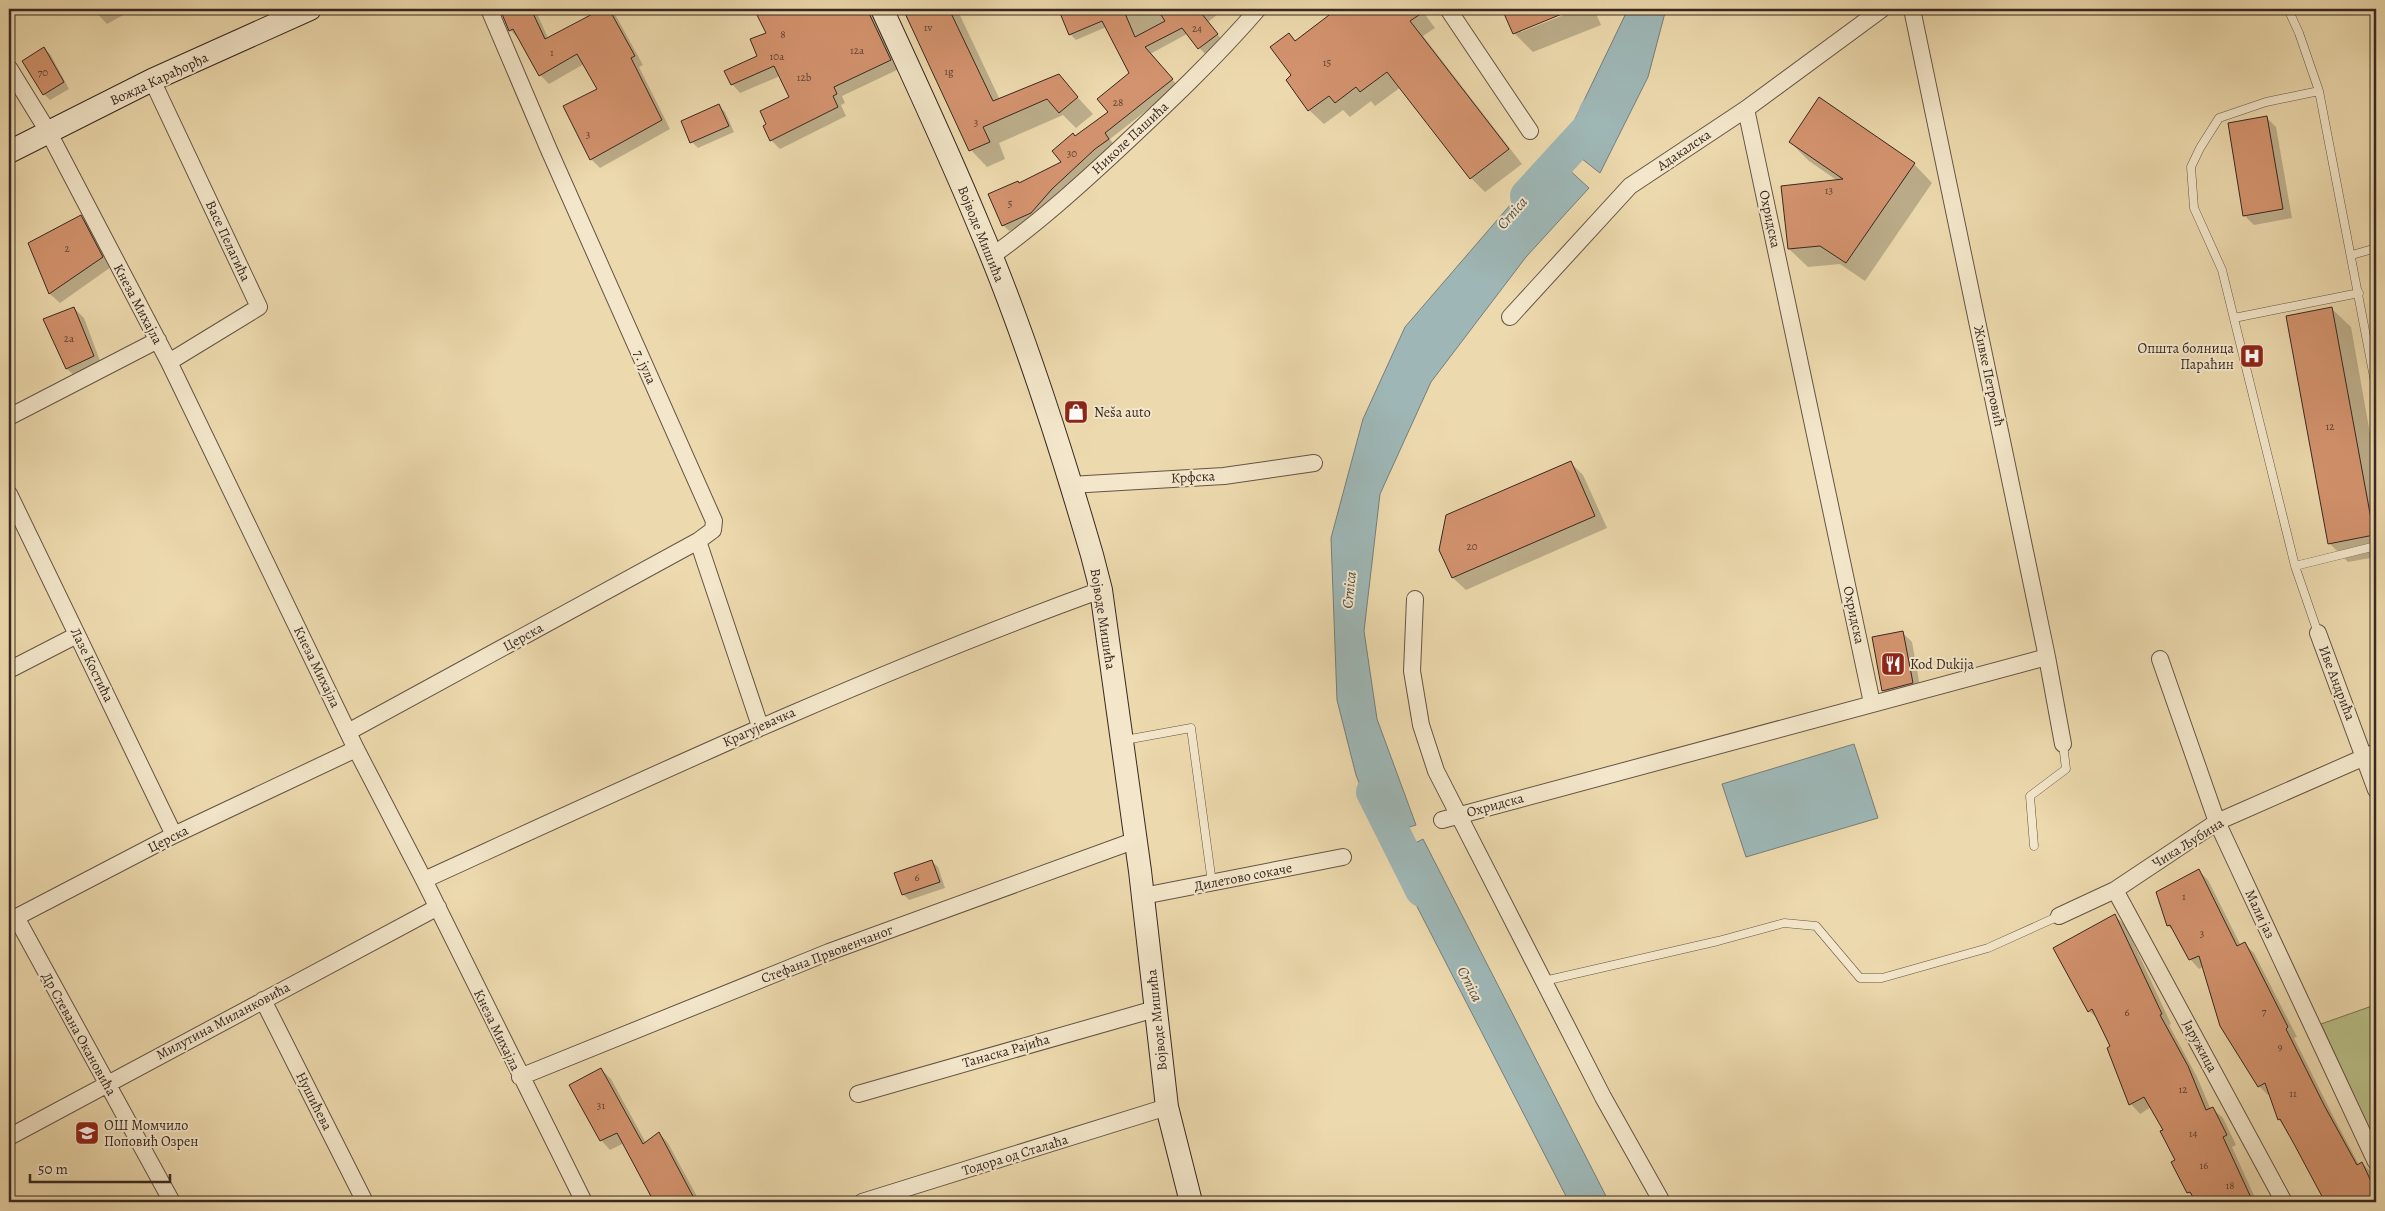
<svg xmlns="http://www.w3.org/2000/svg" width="2385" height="1211" viewBox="0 0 2385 1211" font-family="Alegreya,serif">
<rect width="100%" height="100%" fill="#ecd9ad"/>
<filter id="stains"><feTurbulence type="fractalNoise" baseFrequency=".004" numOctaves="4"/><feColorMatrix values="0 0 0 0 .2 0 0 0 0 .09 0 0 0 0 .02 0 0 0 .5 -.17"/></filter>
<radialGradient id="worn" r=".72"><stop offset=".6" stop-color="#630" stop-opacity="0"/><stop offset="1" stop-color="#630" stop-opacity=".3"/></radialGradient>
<path fill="#b9bf88" stroke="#787454" d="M2372 1006 2376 1018V1143L2321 1024Z"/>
<path fill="#9eb7b6" stroke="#757e7a" d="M1628 9H1666L1648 77 1600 173 1563 144Z
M1555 157 1589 188 1526 257 1431 382 1380 494 1364 631 1377 719 1416 825 1380 836 1356 775 1337 700 1331 538 1363 419 1405 327 1511 204Z
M1854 744 1878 818 1746 857 1722 784Z
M1423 839 1609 1202H1569L1391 856Z"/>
<path fill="#0003" d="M93 9H134L107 24Z
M501 9H535L548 38 604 9H608L616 16 643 65 639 67 670 129 600 168 591 159 599 90 584 64 549 84 540 75 519 39 510 30Z
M755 9H871L899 69 842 96 845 103 841 105 846 116 780 149 771 140 764 126 790 97 780 76 740 93 732 84 759 57 767 34Z
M905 9H957L1000 100 1058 76 1093 114 1076 128 1063 115 999 143 1005 159 987 167 971 150Z
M1068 9H1214L1218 14 1208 22 1222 40 1205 54 1187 34 1150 54 1178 86 1110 139 1114 145 1037 219 1009 231 1003 225 1020 184 1063 163 1075 137 1109 112 1131 73 1106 27 1076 40 1070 34Z
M1339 9H1421L1435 28 1423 36 1522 164 1485 192 1471 178 1401 87 1375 106 1371 101 1350 117 1343 110 1324 124 1309 110 1287 80 1293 76 1289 35 1295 41Z
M1504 9H1572L1521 29V32L1579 9H1594L1601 25 1533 52 1514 33Z
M44 48 50 54 69 89 50 100 44 94Z
M719 106 725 112 734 132 698 148 692 142Z
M2267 118 2276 127 2292 218 2254 225 2244 215Z
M1790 142 1914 164 1932 183 1865 281 1840 264 1808 267 1789 249 1838 181 1809 161Z
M80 216 90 226 111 267 60 303 50 294 29 243Z
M74 308 84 318 102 366 77 378 67 369 45 320Z
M2332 309 2351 327 2376 467V557L2348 562 2329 543Z
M1570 462 1583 475 1607 528 1466 590 1453 578Z
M1902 632 1912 642 1921 692 1893 700 1883 690Z
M931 861 938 867 945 888 909 900 903 894Z
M2199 871 2208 880 2241 946 2245 944 2254 953 2297 1037 2294 1038 2333 1116 2359 1165 2362 1163 2371 1172 2376 1184V1202H2327L2320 1185 2279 1119 2270 1094 2268 1095 2259 1086 2203 967 2199 969 2190 959 2175 932 2168 926 2158 892Z
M2115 916 2125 925 2171 1024 2169 1025 2197 1077 2211 1110 2213 1109 2223 1118 2236 1145 2232 1147 2257 1202H2198L2188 1192 2165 1130 2151 1107 2140 1114 2131 1104 2108 1048 2112 1047 2099 1020 2089 1011Z
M601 1069 611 1079 646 1143 659 1133 668 1143 700 1202H655L624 1143 610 1150 601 1140Z"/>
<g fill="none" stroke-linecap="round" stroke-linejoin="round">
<path stroke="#9eb7b6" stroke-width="34" d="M1527 196 1591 126 1596 112
M1373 792 1422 890"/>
</g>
<path fill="#d3936e" stroke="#382821" d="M500 9H531L545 39 602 9H609L635 56 631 58 662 120 590 160 563 106 597 89 577 54 539 76 513 29 509 31Z
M754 9H867L891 60 834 87 837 94 833 96 838 107 770 141 763 126 766 124 760 111 789 97 774 66 731 85 724 71 757 56 750 39 766 33Z
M903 9H949L993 101 1059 74 1078 97 1059 113 1047 99 983 127 990 142 969 151Z
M1071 9H1129L1124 11 1135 37 1165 21 1157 9H1198L1218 34 1198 49 1182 28 1145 47 1173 79 1105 133 1109 139 1095 149 1052 189 1031 213 1002 226 988 194 1018 181 1019 183 1061 162 1052 151 1073 133 1075 136 1108 112 1097 99 1129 73 1102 21 1069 35 1060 13Z
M1337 9H1428L1410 21 1509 149 1470 179 1387 72 1360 92 1356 87 1335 103 1329 96 1308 111 1286 80 1291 75 1270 47 1289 33 1295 41Z
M1502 9H1574L1513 34Z
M44 47 64 82 43 95 22 61Z
M1819 97 1915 163 1846 263 1820 246 1788 249 1781 186 1843 179 1789 142Z
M719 104 729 126 690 143 681 121Z
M2267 116 2283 209 2243 216 2228 123Z
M81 215 103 257 49 294 28 243Z
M74 307 94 356 66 369 43 319Z
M2332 307 2374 535 2328 544 2286 316Z
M1571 461 1595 516 1452 578 1439 550 1446 515Z
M1903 631 1913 683 1882 691 1872 637Z
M932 860 940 882 902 895 894 873Z
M2199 869 2237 946 2245 942 2288 1027 2286 1029 2324 1105 2357 1165 2362 1162 2376 1192V1202H2325L2294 1144 2280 1119 2278 1120 2265 1083 2258 1087 2220 1026 2199 956 2189 960 2170 925 2167 926 2156 892Z
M2115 914 2162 1014 2160 1015 2188 1066 2206 1110 2213 1107 2227 1135 2223 1137 2253 1202H2196L2190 1192 2187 1193 2171 1162 2175 1160 2160 1131 2163 1130 2144 1097 2129 1105 2107 1048 2110 1046 2092 1009 2088 1012 2053 948Z
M601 1068 643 1144 659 1132 696 1202H654L617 1133 600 1141 569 1085Z"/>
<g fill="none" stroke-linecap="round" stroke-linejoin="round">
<defs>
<path id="service" d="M2288 9 2299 33 2319 91 2376 388
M2352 255 2376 248
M2234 318 2359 293
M2295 566 2376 546
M2318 633 2295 566 2222 270 2194 208 2191 167 2200 148 2219 118 2266 102 2319 91
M1125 740 1191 728 1212 883
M2034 846 2030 796 2066 769 2063 744
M1544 981 1718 941 1784 923 1816 926 1860 978H1882L1988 948 2059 916"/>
<path id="minor" d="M1448 9 1530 131
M1912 9 2047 657 2063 744
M9 68 49 133 169 362 356 749 424 880 584 1202
M152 80 259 307 169 362
M1746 109 1872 703
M992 256C1037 224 1078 187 1119 149 1167 104 1215 59 1258 9
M1510 317 1630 186 1746 109 1882 9
M9 417 158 340
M1070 485 1224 476 1314 463
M9 494 174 835
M698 541 760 726
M1415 599 1412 671 1421 725 1436 771 1603 1097 1662 1202
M2318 633 2376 790
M2160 659 2217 822 2376 1162
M9 670 77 635
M348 732 698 541 713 530 714 521 549 150 489 9
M1442 820 2047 657
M424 880C647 778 869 674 1101 590
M2115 890 2284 1202
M1143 896 1343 857
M2059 916 2115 890 2217 822 2376 752
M16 917 172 1202
M9 921 174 835 356 749
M263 1000 365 1202
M520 1077 829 952 1136 840
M858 1094 1155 1009
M9 1137 438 907
M862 1202 1167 1107"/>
<path id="secondary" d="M882 9C915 81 949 153 979 226 1024 331 1060 445 1092 555L1101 590 1140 871 1167 1107 1191 1202
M9 152 152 80 310 9"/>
</defs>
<use href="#service" stroke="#655444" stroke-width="9"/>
<use href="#minor" stroke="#655444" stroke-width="18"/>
<use href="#secondary" stroke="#382821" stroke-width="24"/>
<use href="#service" stroke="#f3e6ca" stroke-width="8"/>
<use href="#minor" stroke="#f3e6ca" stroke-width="16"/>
<use href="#secondary" stroke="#f3e6ca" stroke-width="22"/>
</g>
<defs>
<symbol id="hospital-square" viewBox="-11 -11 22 22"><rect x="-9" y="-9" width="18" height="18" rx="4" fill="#8f2418" stroke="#f3e6ca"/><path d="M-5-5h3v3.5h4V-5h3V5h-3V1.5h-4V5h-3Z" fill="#fff"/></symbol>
<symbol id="shop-square" viewBox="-11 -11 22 22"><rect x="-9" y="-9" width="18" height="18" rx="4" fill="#8f2418" stroke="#f3e6ca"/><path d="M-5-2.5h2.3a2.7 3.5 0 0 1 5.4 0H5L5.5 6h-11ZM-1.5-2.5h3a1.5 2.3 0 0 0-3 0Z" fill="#fff"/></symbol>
<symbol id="restaurant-square" viewBox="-11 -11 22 22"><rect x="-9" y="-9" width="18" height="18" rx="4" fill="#8f2418" stroke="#f3e6ca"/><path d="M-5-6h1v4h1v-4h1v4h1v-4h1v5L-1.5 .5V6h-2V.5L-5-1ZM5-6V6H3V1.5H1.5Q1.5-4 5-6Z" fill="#fff"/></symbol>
<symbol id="school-square" viewBox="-11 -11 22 22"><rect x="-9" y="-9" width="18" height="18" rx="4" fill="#8f2418" stroke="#f3e6ca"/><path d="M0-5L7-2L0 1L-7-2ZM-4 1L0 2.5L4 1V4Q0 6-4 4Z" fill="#fff"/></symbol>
</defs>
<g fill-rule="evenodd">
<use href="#hospital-square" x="2238" y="342" width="28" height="28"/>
<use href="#shop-square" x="1062" y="398" width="28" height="28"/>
<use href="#restaurant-square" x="1879" y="650" width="28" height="28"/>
<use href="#school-square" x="73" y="1119" width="28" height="28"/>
</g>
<g text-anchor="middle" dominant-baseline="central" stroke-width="4" stroke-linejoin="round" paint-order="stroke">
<g font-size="11" fill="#5f4334">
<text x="928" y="27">1v</text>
<text x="1197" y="28">24</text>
<text x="783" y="34">8</text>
<text x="857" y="50">12a</text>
<text x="552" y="52">1</text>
<text x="777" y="56">10a</text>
<text x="1327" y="62">15</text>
<text x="949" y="71">1g</text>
<text x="43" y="72">70</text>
<text x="804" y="77">12b</text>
<text x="1118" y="102">28</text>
<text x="976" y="122">3</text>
<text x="588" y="134">3</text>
<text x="1072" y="153">30</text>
<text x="1829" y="190">13</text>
<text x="1010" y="203">5</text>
<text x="67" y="248">2</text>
<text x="69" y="338">2a</text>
<text x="2330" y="426">12</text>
<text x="1472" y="546">20</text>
<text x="917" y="877">6</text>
<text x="2184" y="896">1</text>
<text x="2202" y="933">3</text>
<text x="2264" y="1011">7</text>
<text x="2127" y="1012">6</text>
<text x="2280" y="1046">9</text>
<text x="2183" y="1089">12</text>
<text x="2293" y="1093">11</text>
<text x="601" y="1105">31</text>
<text x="2193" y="1133">14</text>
<text x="2204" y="1165">16</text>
<text x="2230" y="1185">18</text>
</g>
<g font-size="14" fill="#382821" stroke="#f3e6ca">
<text transform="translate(159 79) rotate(-25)">Вожда Карађорђа</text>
<text transform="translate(1130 138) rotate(-43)">Николе Пашића</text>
<text transform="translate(1684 150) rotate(-34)">Адакалска</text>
<text transform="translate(1770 219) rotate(78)">Охридска</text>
<text transform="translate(981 234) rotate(68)">Војводе Мишића</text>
<text transform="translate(228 241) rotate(65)">Васе Пелагића</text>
<text transform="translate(138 304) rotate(62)">Кнеза Михајла</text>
<text transform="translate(645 367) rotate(66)">7. јула</text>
<text transform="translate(1989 376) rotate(78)">Живке Петровић</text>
<text transform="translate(1193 477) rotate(-3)">Крфска</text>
<text transform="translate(1854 615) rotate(78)">Охридска</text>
<text transform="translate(1103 619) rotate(81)">Војводе Мишића</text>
<text transform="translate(523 637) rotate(-29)">Церска</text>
<text transform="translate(92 665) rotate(64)">Лазе Костића</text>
<text transform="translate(317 667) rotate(64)">Кнеза Михајла</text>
<text transform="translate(2337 683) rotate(69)">Иве Андрића</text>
<text transform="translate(759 727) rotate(-24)">Крагујевачка</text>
<text transform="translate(1495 805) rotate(-15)">Охридска</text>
<text transform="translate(168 839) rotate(-27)">Церска</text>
<text transform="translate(2188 843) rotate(-32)">Чика Љубина</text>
<text transform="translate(1243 877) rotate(-11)">Дилетово сокаче</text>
<text transform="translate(2260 914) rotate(65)">Мали јаз</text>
<text transform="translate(827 954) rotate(-21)">Стефана Првовенчаног</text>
<text transform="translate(1157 1020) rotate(-96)">Војводе Мишића</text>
<text transform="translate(223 1021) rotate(-28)">Милутина Миланковића</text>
<text transform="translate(497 1030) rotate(64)">Кнеза Михајла</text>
<text transform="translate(79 1034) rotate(61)">Др Стевана Окановића</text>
<text transform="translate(2200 1046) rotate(62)">Јаружица</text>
<text transform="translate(1006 1051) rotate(-16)">Танаска Рајића</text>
<text transform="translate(314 1101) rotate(63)">Нушићева</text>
<text transform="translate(1015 1155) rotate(-17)">Тодора од Сталаћа</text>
</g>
<g font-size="14" fill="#382821" stroke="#f3e6ca" text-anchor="start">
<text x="2234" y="348" text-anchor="end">Општа болница<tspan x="2234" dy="16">Параћин</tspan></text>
<text x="1094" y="412">Neša auto</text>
<text x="1910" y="664">Kod Dukija</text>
<text x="104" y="1125">ОШ Момчило<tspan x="104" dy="16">Поповић Озрен</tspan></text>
</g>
<g font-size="15" font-style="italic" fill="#524c46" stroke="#f3e6ca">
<text transform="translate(1512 213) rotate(-49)">Crnica</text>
<text transform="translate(1349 590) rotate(-84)">Crnica</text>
<text transform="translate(1470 984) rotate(63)">Crnica</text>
</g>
</g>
<rect width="2385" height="1211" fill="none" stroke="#ecd9ad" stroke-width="30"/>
<rect x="10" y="10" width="2365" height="1191" fill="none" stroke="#382821" stroke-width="2.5"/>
<rect x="15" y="15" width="2355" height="1181" fill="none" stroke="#382821"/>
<path d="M30 1174v8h140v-8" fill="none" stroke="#382821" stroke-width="2.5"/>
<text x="38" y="1174" font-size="15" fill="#382821" stroke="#f3e6ca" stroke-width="4" paint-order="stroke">50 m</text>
<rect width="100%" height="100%" filter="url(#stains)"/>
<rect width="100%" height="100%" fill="url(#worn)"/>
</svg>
